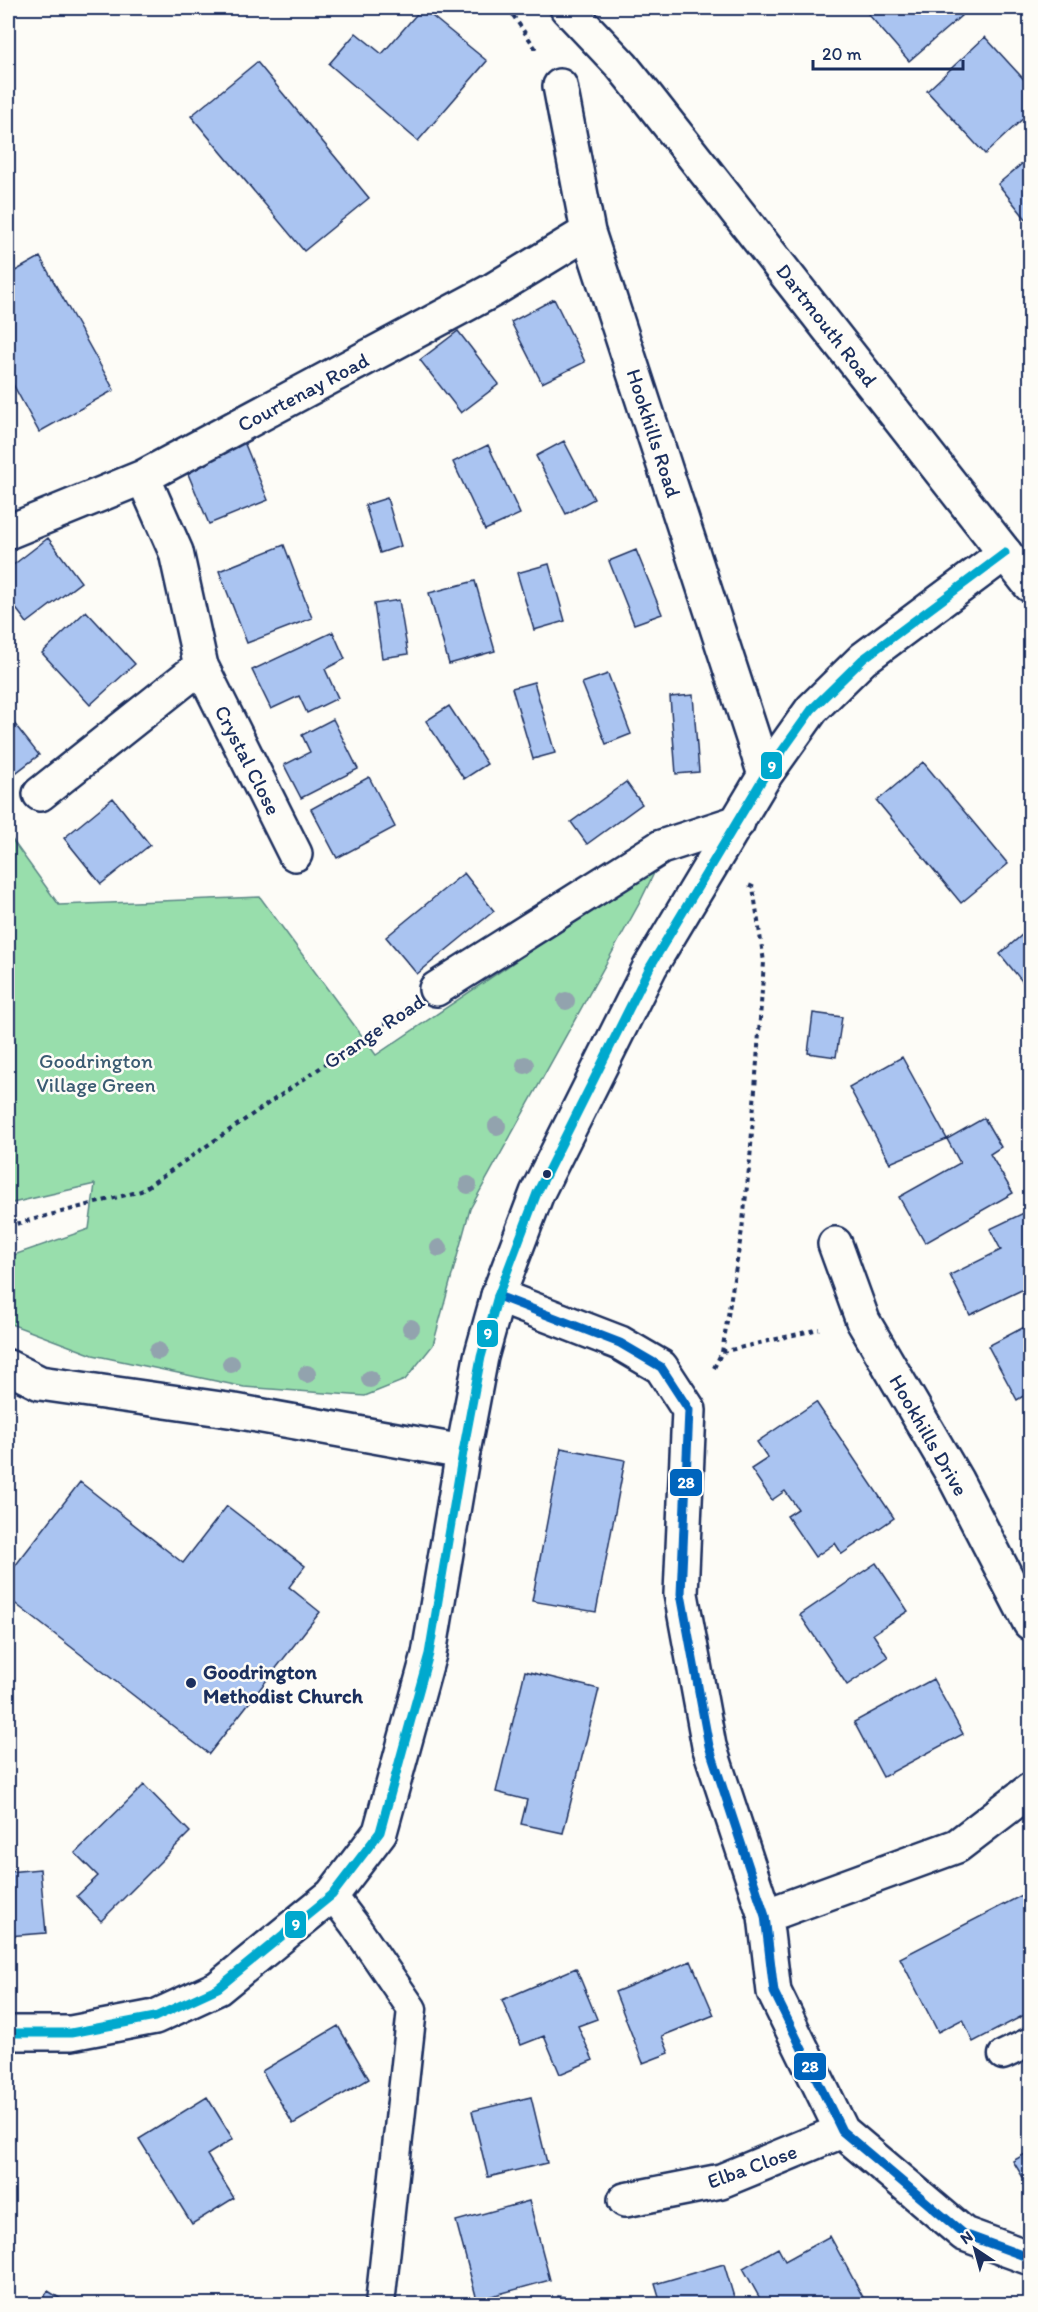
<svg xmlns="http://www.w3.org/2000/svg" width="1038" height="2312" viewBox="0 0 1038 2312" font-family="Itim,sans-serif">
<rect width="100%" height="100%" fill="#fdfcf7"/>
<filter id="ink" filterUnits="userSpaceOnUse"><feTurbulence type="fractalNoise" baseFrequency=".0167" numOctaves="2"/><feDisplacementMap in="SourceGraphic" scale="12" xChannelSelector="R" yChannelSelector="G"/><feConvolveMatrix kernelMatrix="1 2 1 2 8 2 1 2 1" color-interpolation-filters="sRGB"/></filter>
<g filter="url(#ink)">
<path fill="#98deac" stroke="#5a8685" stroke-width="1.5" d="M8 834 59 905 260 897 376 1055 658 865 639 904 470 1209 433 1345 405 1380 365 1396 244 1387 93 1355 8 1323V1257L89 1229 95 1184 8 1204Z"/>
<path fill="#aac4f1" stroke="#1b2f5e" stroke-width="1.5" d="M422 8 487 61 418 141 329 64 356 33 382 54Z
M863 8H968L969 9 909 61Z
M985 37 1030 86V112L985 154 927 91Z
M257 62 369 198 304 251 191 116Z
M1030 157V224L998 184Z
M40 257 114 390 39 432 8 375V275Z
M554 299 585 362 542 383 511 322Z
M458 331 499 384 461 413 420 360Z
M242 437 268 500 209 524 183 462Z
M564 441 594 499 566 514 536 456Z
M488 445 520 514 485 530 453 462Z
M387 498 401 546 380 553 365 505Z
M48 538 81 582 27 623 8 598V569Z
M284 545 312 618 247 643 219 571Z
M636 550 662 614 634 624 609 561Z
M549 564 565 621 534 630 517 573Z
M475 581 495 651 449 664 429 593Z
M399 600 408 654 382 658 374 604Z
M86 611 135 664 90 705 42 653Z
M333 632 345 659 325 669 338 698 307 713 299 696 271 709 252 670Z
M608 674 631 734 606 744 582 683Z
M534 682 555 753 533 759 512 688Z
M693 695 699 772 676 774 670 697Z
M449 706 487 764 464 779 426 721Z
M333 719 358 769 301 798 284 765 310 752 302 735Z
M13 722 39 755 9 778 8 727Z
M923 762 1008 864 961 903 877 801Z
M369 777 395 827 337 858 311 809Z
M626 782 642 804 587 844 571 822Z
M113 798 150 845 101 884 64 838Z
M464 873 494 911 417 974 386 937Z
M1030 928V991L1000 954Z
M813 1013 842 1017 836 1057 808 1053Z
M902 1057 947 1139 890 1163 849 1087Z
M984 1118 1001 1147 990 1154 1013 1193 925 1243 899 1197 960 1163 947 1139Z
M1030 1210V1286L970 1315 950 1275 1001 1250 990 1229Z
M1030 1324V1392L1017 1400 988 1346Z
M816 1402 894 1518 842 1554 835 1543 815 1557 787 1516 798 1509 785 1491 772 1500 751 1469 768 1458 757 1442Z
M561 1448 625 1460 596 1612 532 1601Z
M80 1482 183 1563 227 1506 305 1566 289 1587 320 1612 209 1754 8 1598V1575Z
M876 1563 908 1611 873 1634 888 1657 847 1685 800 1615Z
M525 1671 599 1689 563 1833 521 1824 527 1800 496 1792Z
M933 1679 963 1734 883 1777 854 1722Z
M144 1785 190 1832 101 1921 77 1896 98 1876 75 1853Z
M40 1869 46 1933 8 1936V1872Z
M1030 1891V2012L973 2042 963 2019 938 2032 900 1958Z
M691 1961 714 2015 662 2036 669 2053 643 2063 615 1992Z
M576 1968 597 2019 578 2026 593 2060 560 2074 544 2036 521 2045 502 2000Z
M338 2026 369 2079 293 2124 262 2071Z
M207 2097 233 2139 207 2155 234 2198 192 2224 139 2139Z
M531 2097 547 2163 488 2177 472 2111Z
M1030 2151V2189L1013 2161Z
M529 2201 550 2280 477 2300 456 2221Z
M830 2236 865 2301 858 2304H763L743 2268 778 2248 785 2261Z
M724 2264 736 2304H661L655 2284Z
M48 2291 69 2304H39Z
M558 2296 618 2304H557Z"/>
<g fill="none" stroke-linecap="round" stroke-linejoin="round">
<defs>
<path id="lane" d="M332 1895 354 1924 412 2009 380 2304
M1003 2055 1030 2042"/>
<path id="street" d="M560 86 588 232 765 775
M143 477 176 552 201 666 295 854
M8 532 143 477 493 290 588 232
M40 794 201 666
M436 989 661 847 738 822
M835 1244 863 1321 956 1480 1030 1623
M498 1296 620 1343 661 1367 689 1410 681 1594 709 1746 765 1916 774 1992 842 2131 964 2234 1030 2258
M8 1367 40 1383 235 1411 463 1452
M765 1916 957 1846 1030 1790
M625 2200 721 2181 842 2131"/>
<path id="secondary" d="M8 2033H71L155 2017 218 1988 332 1895 380 1832 429 1654 463 1452 481 1357 498 1296 537 1193 650 967 765 775 812 709 863 659 1005 553"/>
<path id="primary" d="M567 8 622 66 647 97 1030 585"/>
</defs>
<use href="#lane" stroke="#1b2f5e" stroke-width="33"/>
<use href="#street" stroke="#1b2f5e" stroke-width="38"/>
<use href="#secondary" stroke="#1b2f5e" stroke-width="38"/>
<use href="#primary" stroke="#1b2f5e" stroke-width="38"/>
<path stroke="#1b2f5e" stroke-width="4" stroke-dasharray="4.5 4.5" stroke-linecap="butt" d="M508 8 538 52
M8 1226 141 1191 400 1013
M722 1352 742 1230 750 1160 764 962 753 887 748 885
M714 1368 722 1352 819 1329"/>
<use href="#lane" stroke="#fdfcf7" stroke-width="28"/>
<use href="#street" stroke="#fdfcf7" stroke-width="33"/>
<use href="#secondary" stroke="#fdfcf7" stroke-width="33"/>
<use href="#primary" stroke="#fdfcf7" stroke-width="33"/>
<defs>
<path id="bus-1" d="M498 1296 620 1343 661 1367 689 1410 681 1594 709 1746 765 1916 774 1992 842 2131 964 2234 1030 2258"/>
<path id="bus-2" d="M8 2033H71L155 2017 218 1988 332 1895 380 1832 429 1654 463 1452 481 1357 498 1296 537 1193 650 967 765 775 812 709 863 659 1005 553"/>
</defs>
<use href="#bus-1" stroke="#fdfcf7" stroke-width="14"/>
<use href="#bus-2" stroke="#fdfcf7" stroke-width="14"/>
<use href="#bus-1" stroke="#0065bd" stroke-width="9"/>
<use href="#bus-2" stroke="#00a9ce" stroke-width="9"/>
</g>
<g fill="#92a3ae">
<circle cx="566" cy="1001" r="9"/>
<circle cx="525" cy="1065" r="9"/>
<circle cx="497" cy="1126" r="9"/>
<circle cx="468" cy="1185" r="9"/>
<circle cx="439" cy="1248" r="9"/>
<circle cx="411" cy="1328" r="9"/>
<circle cx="158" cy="1351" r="9"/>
<circle cx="231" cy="1364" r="9"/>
<circle cx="307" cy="1374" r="9"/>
<circle cx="370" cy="1379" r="9"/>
</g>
</g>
<g fill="#1b2f5e" stroke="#fdfcf7" stroke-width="2">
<circle cx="547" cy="1174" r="5"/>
<circle cx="191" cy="1683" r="6"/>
</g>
<g text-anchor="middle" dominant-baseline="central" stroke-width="5" stroke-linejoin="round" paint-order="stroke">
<g font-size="21" fill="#1b2f5e" stroke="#fdfcf7">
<text transform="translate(827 325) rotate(52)">Dartmouth Road</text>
<text transform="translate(303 392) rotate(-28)">Courtenay Road</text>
<text transform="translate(654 433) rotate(72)">Hookhills Road</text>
<text transform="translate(248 760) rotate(63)">Crystal Close</text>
<text transform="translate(374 1031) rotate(-34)">Grange Road</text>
<text transform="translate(929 1435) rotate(60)">Hookhills Drive</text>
<text transform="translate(752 2166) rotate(-20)">Elba Close</text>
</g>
<g font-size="21" fill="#3a5b72" stroke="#fdfcf7">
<text x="96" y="1060">Goodrington<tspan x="96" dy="24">Village Green</tspan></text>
</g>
<g font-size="21" font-weight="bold" fill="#1b2f5e" stroke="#fdfcf7" text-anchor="start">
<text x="203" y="1671">Goodrington<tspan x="203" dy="24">Methodist Church</tspan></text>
</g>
</g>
<g stroke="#fdfcf7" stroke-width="2">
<rect x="760" y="751" width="23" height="29" rx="6" fill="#00a9ce"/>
<rect x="476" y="1319" width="23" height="29" rx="6" fill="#00a9ce"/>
<rect x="669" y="1468" width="34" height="29" rx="6" fill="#0065bd"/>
<rect x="284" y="1910" width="23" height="29" rx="6" fill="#00a9ce"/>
<rect x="793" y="2052" width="34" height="29" rx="6" fill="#0065bd"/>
</g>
<g font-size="16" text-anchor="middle" font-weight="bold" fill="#fff">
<text x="772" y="772">9</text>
<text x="488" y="1339">9</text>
<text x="686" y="1488">28</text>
<text x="296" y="1930">9</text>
<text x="810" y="2072">28</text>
</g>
<rect width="1038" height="2312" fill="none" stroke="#fdfcf7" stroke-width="30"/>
<rect x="15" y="15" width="1008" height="2282" fill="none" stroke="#1b2f5e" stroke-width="2" filter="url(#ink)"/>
<g transform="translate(975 2249) rotate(324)" stroke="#fdfcf7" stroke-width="4.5" paint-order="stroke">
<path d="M0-4.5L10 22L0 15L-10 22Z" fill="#1b2f5e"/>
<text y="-9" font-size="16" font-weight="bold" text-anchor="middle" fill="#1b2f5e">N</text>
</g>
<path d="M813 60v9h150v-9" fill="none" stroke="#1b2f5e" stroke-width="3"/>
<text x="822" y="60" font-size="18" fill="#1b2f5e" stroke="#fdfcf7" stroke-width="4.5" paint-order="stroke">20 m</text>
</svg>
